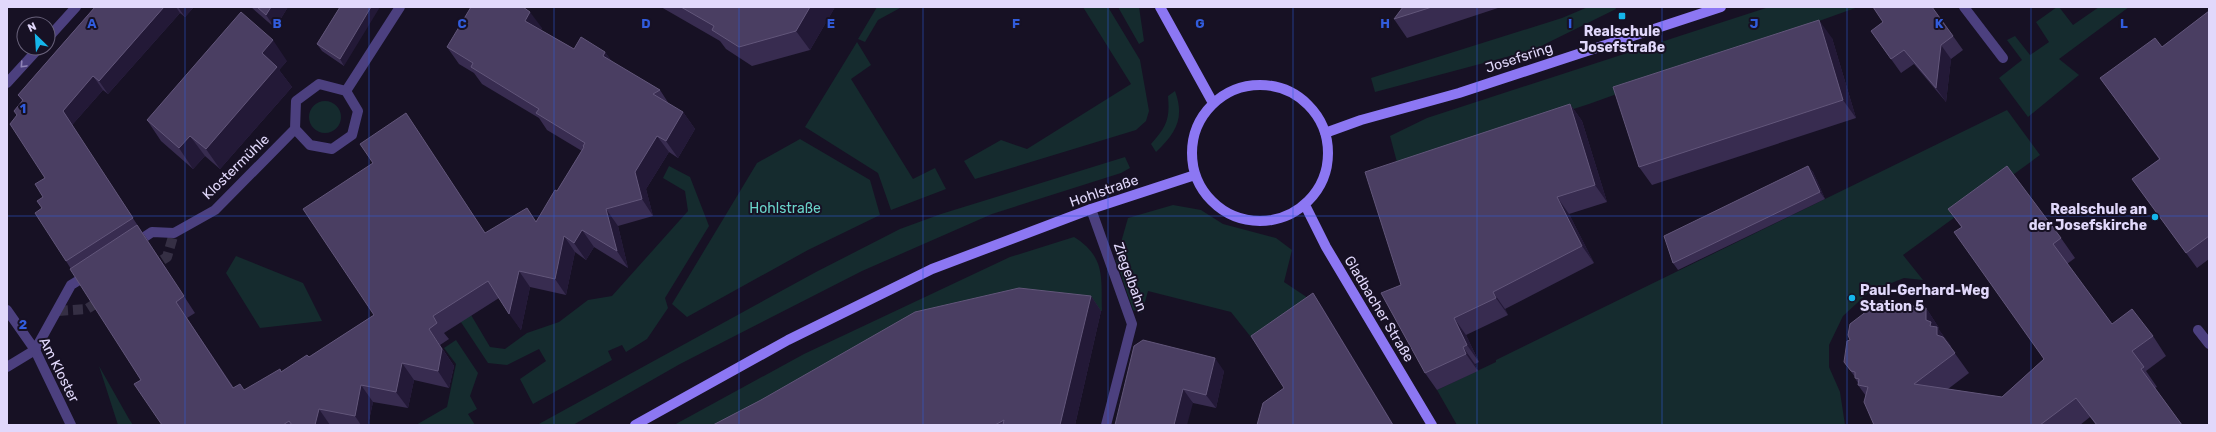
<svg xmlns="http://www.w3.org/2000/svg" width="2216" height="432" viewBox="0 0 2216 432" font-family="Rubik,sans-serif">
<rect width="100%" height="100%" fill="#171124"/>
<path fill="#152b2e" d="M877 7 900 8 878 20 865 42 858 39Z
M1083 7H1108L1140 60 1149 111 1146 121 1136 130 975 179 964 161 1001 140 1027 149 1131 84Z
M1118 7H1139L1144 41 1139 44Z
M1588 7H1615L1616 9 1533 50 1375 92 1371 78 1562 18Z
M1769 7H1858L1589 104 1398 166 1390 136 1427 118Z
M2057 7H2059L2073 25 2099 7H2129L2059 59 2079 75 2028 117 1999 78 2022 60 2007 40 2015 36 2030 55 2049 42 2036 22Z
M857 42 871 65 851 79 913 179 935 168 946 189 891 210 878 173 805 127Z
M1175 91C1185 118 1176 133 1156 152L1151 144C1167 126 1170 119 1168 96Z
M309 117a16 16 0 1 1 32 0a16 16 0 1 1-32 0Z
M2007 110 2040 155 1903 255 1923 280 1904 278 1869 292 1843 316 1829 345V367L1840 392 1845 425H1457L1437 390 1496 362V360Z
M800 139 870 180 880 215 808 250 687 317 672 304 757 163Z
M1125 157 1130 168 1121 173 992 214 862 271 680 364 573 425H537L816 272 900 229 941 214Z
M669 166 690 177 709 226 665 298 668 308 647 339 626 352 622 345 608 351 612 360 533 404 520 379 546 361 539 349 507 365 488 363 443 295 455 288 490 347 505 349 527 333 559 322 588 300 612 296 688 211 685 191 663 178Z
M1173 205 1201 210 1223 224 1276 238 1292 250 1284 282 1323 308 1262 351 1231 312 1148 291 1142 313 1133 310 1116 260 1128 218Z
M1074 237C1106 257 1101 278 1102 311L1031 303 751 425H674L804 354 1010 257Z
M236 256 303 283 322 321 260 328 226 273Z
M456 340 478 373 470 396 477 409 468 414 475 425H416L447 407 456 364 444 348Z
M99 366 129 419 133 425H118Z"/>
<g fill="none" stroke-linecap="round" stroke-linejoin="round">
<path stroke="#352f44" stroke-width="10" stroke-dasharray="10 5" stroke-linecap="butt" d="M150 268 167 257 174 233
M58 311 87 309 104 298"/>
<path stroke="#4c407f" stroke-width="10" d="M1964 7 2003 58
M48 38 76 7
M7 83 39 48
M346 91 400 7
M1091 209 1132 324 1106 425
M134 244 152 232 174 233 215 210 295 129 296 101 319 84 346 91 358 111 352 135 332 149 310 145 295 129
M7 310 35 350 71 425
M2198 330 2209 344
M7 367 35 350 71 285 89 274"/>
<path stroke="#8c77f3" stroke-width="10" d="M1160 7 1213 103
M1192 153a68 68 0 1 1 136 0a68 68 0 1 1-136 0Z
M1325 133 1361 120 1459 93 1721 7
M1305 205 1326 247 1432 425
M635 425 788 340 932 269 1091 209 1195 175"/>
</g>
<path fill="#382c50" d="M95 7H194L185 17 180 13 108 94 103 90 72 125 195 313 187 318 234 388 244 390 282 371 309 357 374 315 373 163 417 130 485 233 536 221 557 191 582 151 547 130 539 118 482 84 474 73 459 64 447 47 542 28 541 30 574 49 605 52 612 62 660 90 669 104 683 112 695 129 678 158 669 152 646 189 653 216 618 226 628 268 594 247 586 260 575 252 566 295 530 287 521 330 499 298 444 333 449 339 440 345 454 366 449 388 414 380 408 408 373 402 368 425H162L141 380 66 261 42 208 45 178 17 115 22 101 18 95Z
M251 7H288L275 28Z
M340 7 344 66 322 51 317 44Z
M661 7H835L810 50 752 66 726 49 720 41Z
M1403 7H1501L1407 38 1394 19Z
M1873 7 1953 36 1963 50 1951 59 1946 102 1914 64 1901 73 1871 31 1883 22Z
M2209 11V259L2197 268 2132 179 2159 159 2100 78 2162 47Z
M1832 38 1856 118 1652 185 1639 167Z
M287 61 279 70 292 87 220 169 205 156 193 169 161 141 147 120Z
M1570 104 1582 121 1607 202 1569 214 1594 263 1505 309 1508 315 1466 335 1479 362 1475 364 1478 371 1437 390 1425 373 1401 285Z
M1808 166 1813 172 1825 199 1678 270 1673 263Z
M1948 209 2061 238 2075 258 2067 264 2112 324 2153 336 2166 356 2146 371 2157 387 2155 388 2182 425H2096L2090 417 2080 425H1874L1866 396 1858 385V383L1855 378V377L1844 362 1850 340 1894 306 1926 308 1939 328V330L1951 346V348L1969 373 1948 389 2002 397 2044 359 1961 227Z
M1091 296 1101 311 1075 425H713Z
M1134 346 1224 371 1216 408 1193 403Z"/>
<path fill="#231937" d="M164 7H176L180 13 108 94 99 81Z
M178 7H194L185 17Z
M271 7H288L275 28 266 15Z
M371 7H380L344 66 340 59Z
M810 7H835L810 50 796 31Z
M530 12 542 28 537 37 525 21Z
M1819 20 1832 38 1856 118 1843 100Z
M273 40 287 61 279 70 292 87 220 169 206 149 262 53Z
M1941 45 1951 59 1946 102 1936 88Z
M605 52 617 68 603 56Z
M93 76 103 90 72 125 142 231 63 111Z
M1570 104 1582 121 1607 202 1595 185Z
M683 112 695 129 678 158 666 141Z
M406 113 417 130 496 249 485 233Z
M190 136 205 156 193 169 179 148Z
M657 136 669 152 646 189 653 216 642 199 635 172Z
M1808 166 1813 172 1825 199 1820 192Z
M1557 197 1569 214 1594 263 1582 246Z
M606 209 618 226 628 268 617 251Z
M137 225 149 242 195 313 184 296Z
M582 230 594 247 586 260 574 243Z
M564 236 575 252 566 295 555 279Z
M519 271 530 287 521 330 509 314Z
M1493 292 1505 309 1508 315 1496 298Z
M1313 293 1323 308 1394 425H1393Z
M1091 296 1101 311 1075 425H1060Z
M176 302 187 318 245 405 233 388Z
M1926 308 1939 328V330L1951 346V355L1926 320Z
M1454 318 1466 335 1479 362 1467 345Z
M429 329 454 366 449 388 438 371Z
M1463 347 1475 364 1478 371 1466 354Z
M1215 358 1224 371 1216 408 1206 395Z
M402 363 414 380 408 408 396 392Z
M361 385 373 402 368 425H361L355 416Z
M1183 389 1193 403 1187 425H1174Z
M319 409 330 425H315Z"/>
<path fill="#4a3e62" stroke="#62567a" d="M95 7H164L99 81 93 76 63 111 133 218 66 261 35 213 42 208 37 201 43 197 35 184 45 178 10 124 17 115 14 111 23 100 18 95Z
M257 7H271L266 15Z
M340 7H371L340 59 317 44Z
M471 7H523L530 12 525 21 574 49 581 37 605 52 603 56 660 90 653 94 683 112 666 141 657 136 635 172 642 199 606 209 617 251 582 230 574 243 564 236 555 279 519 271 509 314 488 281 433 316 437 323 429 329 442 349 438 371 402 363 396 392 361 385 355 416 319 409 315 425H292L289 421 283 425H162L134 384 141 380 70 269 137 225 184 296 176 302 233 388 240 384 244 390 280 369 281 372 307 355 309 357 374 315 303 209 373 163 360 144 406 113 485 233 527 208 536 222 555 190 557 191 584 147 583 146 585 143 536 113 539 109 471 67 473 63 447 47Z
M681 7H810L796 31 739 47 712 30 714 26Z
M1403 7H1432L1394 19Z
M1873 7H1932L1953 36 1941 45 1936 88 1904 50 1891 59 1871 31 1883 22Z
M2209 11V236L2186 253 2132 179 2160 159 2100 78 2155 38 2162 47Z
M241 12 273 40 262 53 277 67 206 149 190 136 179 148 147 120Z
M1819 20 1843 100 1639 167 1613 87Z
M1570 104 1595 185 1557 197 1582 246 1493 292 1496 298 1454 318 1467 345 1463 347 1466 354 1425 373 1381 293 1401 285 1365 172Z
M1808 166 1820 192 1673 263 1664 236Z
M2007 166 2061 238 2053 244 2112 324 2132 309 2153 336 2132 351 2144 367 2141 369 2182 425H2097L2076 398 2040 425H1874L1864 402 1868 387 1858 385 1859 379 1855 378V372L1851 371 1844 362 1847 341 1850 340 1848 335 1850 324 1880 301 1892 303 1894 306 1898 304 1926 308V320L1931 322 1930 326 1937 327V335L1943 337 1955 353 1914 384 2002 397 2044 359 1954 232 1962 227 1948 209Z
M1019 288 1091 296 1060 425H1003L1004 420 995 425H713L761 400 915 312Z
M1313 293 1393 425H1257L1263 403 1284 388 1251 336Z
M1143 340 1215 358 1206 395 1183 389 1174 425H1115L1134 346Z"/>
<defs><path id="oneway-chevron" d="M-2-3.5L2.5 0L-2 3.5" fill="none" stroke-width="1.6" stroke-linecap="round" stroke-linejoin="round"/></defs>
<use stroke="#8f84b7" href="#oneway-chevron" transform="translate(23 65) rotate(133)"/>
<path fill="none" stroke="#315cdc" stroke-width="1" stroke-opacity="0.55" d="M185 7V425M369 7V425M554 7V425M739 7V425M923 7V425M1108 7V425M1293 7V425M1477 7V425M1662 7V425M1847 7V425M2031 7V425M7 216H2209"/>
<g fill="#15b6ea" stroke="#171124" stroke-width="1.5">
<rect x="1618" y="12" width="8" height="8" rx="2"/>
<circle cx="2155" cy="217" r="4"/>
<circle cx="1852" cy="298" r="4"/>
</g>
<g text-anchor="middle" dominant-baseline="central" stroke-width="4" stroke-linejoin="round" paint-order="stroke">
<g font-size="14" font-weight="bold" fill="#e1d8fb" stroke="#171124">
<text x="1622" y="31">Realschule<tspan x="1622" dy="16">Josefstraße</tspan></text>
<text x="2147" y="209" text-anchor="end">Realschule an<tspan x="2147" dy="16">der Josefskirche</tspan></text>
<text x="1860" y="290" text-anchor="start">Paul-Gerhard-Weg<tspan x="1860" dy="16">Station 5</tspan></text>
</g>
<g font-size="14" fill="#e1d8fb" stroke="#171124">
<text transform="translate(1519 58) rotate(-18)">Josefsring</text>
<text transform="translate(236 167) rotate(-44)">Klostermühle</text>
<text transform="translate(1104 191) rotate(-19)">Hohlstraße</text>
<text transform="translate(1130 277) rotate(70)">Ziegelbahn</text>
<text transform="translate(1379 309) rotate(59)">Gladbacher Straße</text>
<text transform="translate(59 370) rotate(63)">Am Kloster</text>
</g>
<g font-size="14" fill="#6ad5ca" stroke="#171124">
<text x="785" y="208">Hohlstraße</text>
</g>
</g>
<g font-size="13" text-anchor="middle" font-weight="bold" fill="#315cdc" stroke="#171124" stroke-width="4" stroke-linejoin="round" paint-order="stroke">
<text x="92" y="28">A</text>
<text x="277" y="28">B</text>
<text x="462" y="28">C</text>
<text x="646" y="28">D</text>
<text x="831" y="28">E</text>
<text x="1016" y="28">F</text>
<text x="1200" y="28">G</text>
<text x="1385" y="28">H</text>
<text x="1570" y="28">I</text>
<text x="1754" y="28">J</text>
<text x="1939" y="28">K</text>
<text x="2124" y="28">L</text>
<text x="23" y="113">1</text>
<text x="23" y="329">2</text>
</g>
<rect width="2216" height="432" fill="none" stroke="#e1d8fb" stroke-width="16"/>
<g transform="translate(36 36) rotate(335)"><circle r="19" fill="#171124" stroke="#68617a"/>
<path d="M0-3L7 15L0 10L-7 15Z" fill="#15b6ea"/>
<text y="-6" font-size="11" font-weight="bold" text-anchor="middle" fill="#e1d8fb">N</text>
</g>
</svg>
